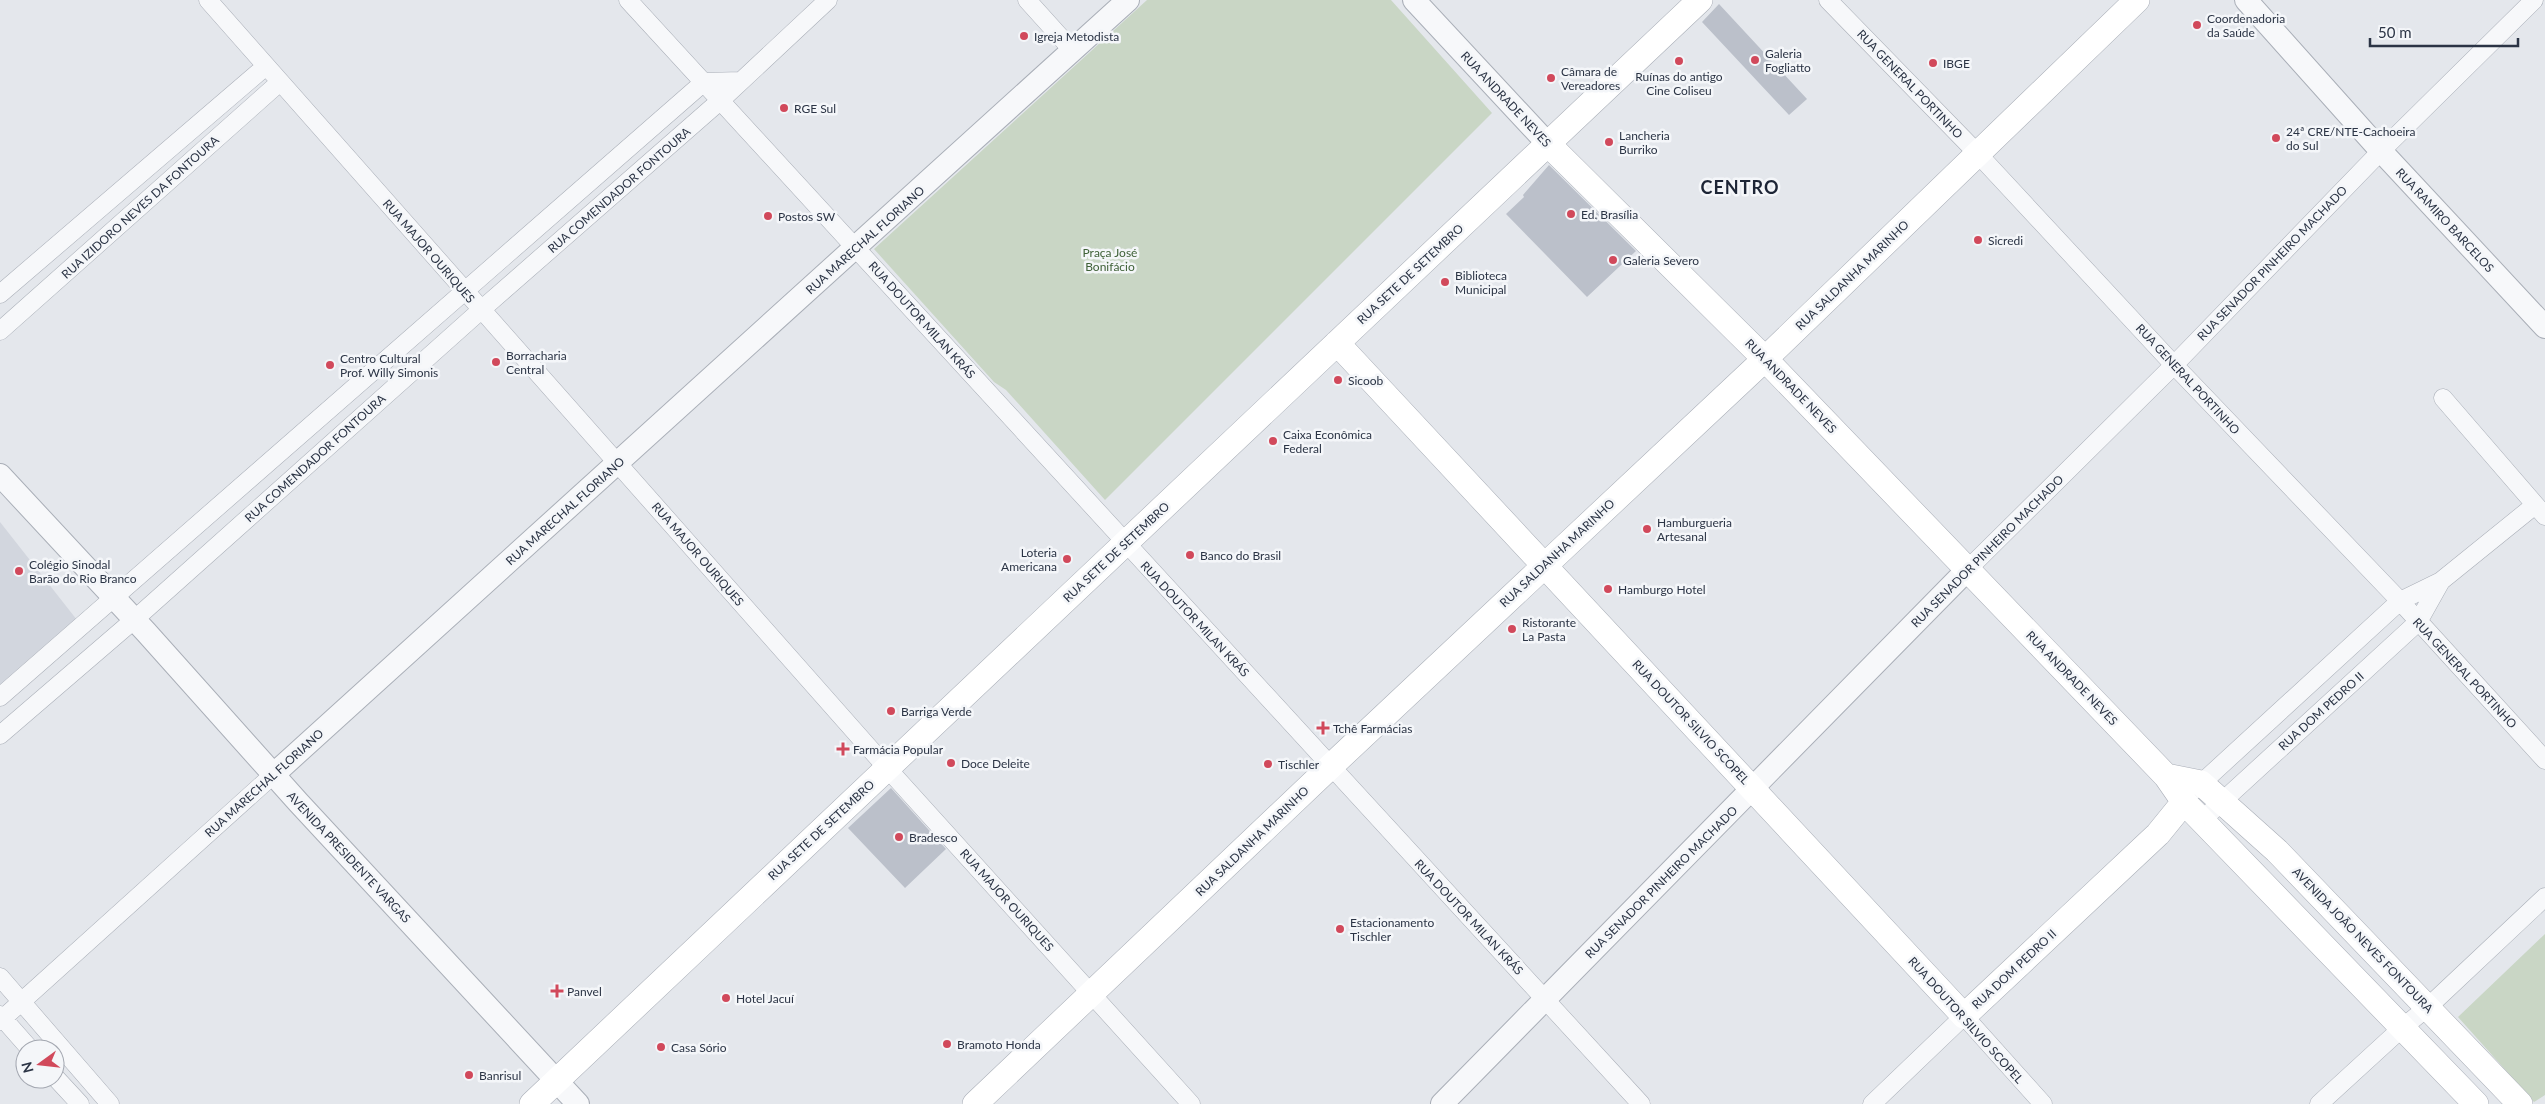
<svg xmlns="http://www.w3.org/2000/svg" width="2545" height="1104" viewBox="0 0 2545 1104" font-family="Lato,sans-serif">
<rect width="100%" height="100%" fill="#e4e7ec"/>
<path fill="#d2d6de" d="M0 522 77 620 0 685Z"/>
<path fill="#c9d6c5" d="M1147 0H1391L1492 113 1105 500 1006 390 994 382 874 249Z
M2545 934V1095L2534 1102 2458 1017Z"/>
<path fill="#bbc0ca" d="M1719 4 1807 99 1789 115 1702 22Z
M1549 165 1636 251 1587 297 1506 214 1524 197 1523 195Z
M891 788 946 849 905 888 848 828Z"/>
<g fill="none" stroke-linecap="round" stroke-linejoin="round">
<defs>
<path id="minor" d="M208 0 887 768 1191 1104
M628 0 1641 1104
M1027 0 1073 51
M1828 0 1978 154 2174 365 2400 601 2545 760
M0 294 266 66
M0 331 280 82
M2443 398 2545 516
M1968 569 2174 365 2381 151 2534 0
M0 697 704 82 741 81
M0 735 135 619 481 310 721 100 828 0
M2194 790 2400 601 2441 581 2535 505
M2202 820 2418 622 2441 581
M0 977 110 1104
M0 1015 30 1049
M0 1021 274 774
M55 1077 80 1104
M1872 1104 1964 1016 2043 1104
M2319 1104 2402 1028 2428 1007 2545 897"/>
<path id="tertiary" d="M1414 0 1548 144
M2246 0 2381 151 2545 327
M0 475 146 632 298 802 578 1104
M274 774 1128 0
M1442 1104 1968 569"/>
<path id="secondary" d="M1548 144 1765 359 2166 776 2184 802 2476 1104
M1337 343 1964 1016 2158 834 2184 802
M2166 776 2201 783 2277 851 2520 1104
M532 1104 1700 0
M975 1104 1331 766 1765 359 2137 0"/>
</defs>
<use href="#minor" stroke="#a9aeb7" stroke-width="19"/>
<use href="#tertiary" stroke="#a9aeb7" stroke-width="24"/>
<use href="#secondary" stroke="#a9aeb7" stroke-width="26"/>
<use href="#minor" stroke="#f7f8fa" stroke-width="18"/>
<use href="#tertiary" stroke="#f7f8fa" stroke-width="22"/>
<use href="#secondary" stroke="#fff" stroke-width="25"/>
</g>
<g fill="#d1495b" stroke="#f4f6f9" stroke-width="2">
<circle cx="2197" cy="25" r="5"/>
<circle cx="1024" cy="36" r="5"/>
<circle cx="1755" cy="60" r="5"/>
<circle cx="1679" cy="61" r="5"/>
<circle cx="1933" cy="63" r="5"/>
<circle cx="1551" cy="78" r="5"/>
<circle cx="784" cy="108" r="5"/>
<circle cx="2276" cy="138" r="5"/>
<circle cx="1609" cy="142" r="5"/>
<circle cx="1571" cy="214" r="5"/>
<circle cx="768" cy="216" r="5"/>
<circle cx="1978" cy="240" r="5"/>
<circle cx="1613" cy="260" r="5"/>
<circle cx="1445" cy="282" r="5"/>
<circle cx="496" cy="362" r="5"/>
<circle cx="330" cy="365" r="5"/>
<circle cx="1338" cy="380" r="5"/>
<circle cx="1273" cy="441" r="5"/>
<circle cx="1647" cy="529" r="5"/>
<circle cx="1190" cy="555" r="5"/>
<circle cx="1067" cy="559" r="5"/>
<circle cx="19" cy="571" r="5"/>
<circle cx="1608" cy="589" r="5"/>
<circle cx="1512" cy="629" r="5"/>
<circle cx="891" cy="711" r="5"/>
<path d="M1320.5 720.5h5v5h5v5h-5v5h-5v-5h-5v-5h5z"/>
<path d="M840.5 741.5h5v5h5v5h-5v5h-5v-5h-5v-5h5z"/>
<circle cx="951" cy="763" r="5"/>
<circle cx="1268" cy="764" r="5"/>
<circle cx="899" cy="837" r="5"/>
<circle cx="1340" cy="929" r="5"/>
<path d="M554.5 983.5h5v5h5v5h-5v5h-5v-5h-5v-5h5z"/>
<circle cx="726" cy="998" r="5"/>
<circle cx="947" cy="1044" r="5"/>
<circle cx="661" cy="1047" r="5"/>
<circle cx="469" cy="1075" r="5"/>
</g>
<g text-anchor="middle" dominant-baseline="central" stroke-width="5" stroke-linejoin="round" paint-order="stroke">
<g font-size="12" fill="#2b3445" stroke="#f4f6f9" text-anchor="start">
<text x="2207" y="18">Coordenadoria<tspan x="2207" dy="14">da Saúde</tspan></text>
<text x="1034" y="36">Igreja Metodista</text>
<text x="1765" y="53">Galeria<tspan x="1765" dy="14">Fogliatto</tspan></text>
<text x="1943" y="63">IBGE</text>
<text x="1561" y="71">Câmara de<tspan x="1561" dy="14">Vereadores</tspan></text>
<text x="1679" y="76" text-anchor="middle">Ruínas do antigo<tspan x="1679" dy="14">Cine Coliseu</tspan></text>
<text x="794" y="108">RGE Sul</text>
<text x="2286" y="131">24ª CRE/NTE-Cachoeira<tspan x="2286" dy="14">do Sul</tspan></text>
<text x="1619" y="135">Lancheria<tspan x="1619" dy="14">Burriko</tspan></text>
<text x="1581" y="214">Ed. Brasília</text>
<text x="778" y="216">Postos SW</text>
<text x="1988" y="240">Sicredi</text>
<text x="1623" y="260">Galeria Severo</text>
<text x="1455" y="275">Biblioteca<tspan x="1455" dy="14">Municipal</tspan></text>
<text x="506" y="355">Borracharia<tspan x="506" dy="14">Central</tspan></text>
<text x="340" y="358">Centro Cultural<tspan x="340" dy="14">Prof. Willy Simonis</tspan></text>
<text x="1348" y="380">Sicoob</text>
<text x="1283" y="434">Caixa Econômica<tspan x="1283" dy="14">Federal</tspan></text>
<text x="1657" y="522">Hamburgueria<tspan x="1657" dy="14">Artesanal</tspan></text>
<text x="1057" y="552" text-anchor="end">Loteria<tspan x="1057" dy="14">Americana</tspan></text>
<text x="1200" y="555">Banco do Brasil</text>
<text x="29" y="564">Colégio Sinodal<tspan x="29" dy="14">Barão do Rio Branco</tspan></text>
<text x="1618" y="589">Hamburgo Hotel</text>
<text x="1522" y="622">Ristorante<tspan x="1522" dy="14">La Pasta</tspan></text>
<text x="901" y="711">Barriga Verde</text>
<text x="1333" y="728">Tchê Farmácias</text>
<text x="853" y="749">Farmácia Popular</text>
<text x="961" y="763">Doce Deleite</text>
<text x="1278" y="764">Tischler</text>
<text x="909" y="837">Bradesco</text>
<text x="1350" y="922">Estacionamento<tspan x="1350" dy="14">Tischler</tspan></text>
<text x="567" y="991">Panvel</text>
<text x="736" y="998">Hotel Jacuí</text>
<text x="957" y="1044">Bramoto Honda</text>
<text x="671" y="1047">Casa Sório</text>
<text x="479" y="1075">Banrisul</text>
</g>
<g font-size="12" fill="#2b3445" stroke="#f4f6f9">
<text transform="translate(1910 84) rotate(46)">RUA GENERAL PORTINHO</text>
<text transform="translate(1506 99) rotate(47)">RUA ANDRADE NEVES</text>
<text transform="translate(619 190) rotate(-41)">RUA COMENDADOR FONTOURA</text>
<text transform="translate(140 207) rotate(-42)">RUA IZIDORO NEVES DA FONTOURA</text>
<text transform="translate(2445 220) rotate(47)">RUA RAMIRO BARCELOS</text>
<text transform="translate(865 240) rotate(-42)">RUA MARECHAL FLORIANO</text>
<text transform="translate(429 251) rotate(49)">RUA MAJOR OURIQUES</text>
<text transform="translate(2272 263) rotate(-46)">RUA SENADOR PINHEIRO MACHADO</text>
<text transform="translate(1410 274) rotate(-43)">RUA SETE DE SETEMBRO</text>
<text transform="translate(1852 275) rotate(-44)">RUA SALDANHA MARINHO</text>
<text transform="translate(922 320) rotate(48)">RUA DOUTOR MILAN KRÁS</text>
<text transform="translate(2188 379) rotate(47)">RUA GENERAL PORTINHO</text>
<text transform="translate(1791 386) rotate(46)">RUA ANDRADE NEVES</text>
<text transform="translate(315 458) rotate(-42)">RUA COMENDADOR FONTOURA</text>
<text transform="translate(565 511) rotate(-42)">RUA MARECHAL FLORIANO</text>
<text transform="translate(1987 551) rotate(-45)">RUA SENADOR PINHEIRO MACHADO</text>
<text transform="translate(1116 552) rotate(-43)">RUA SETE DE SETEMBRO</text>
<text transform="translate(1557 553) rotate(-43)">RUA SALDANHA MARINHO</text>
<text transform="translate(698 554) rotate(49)">RUA MAJOR OURIQUES</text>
<text transform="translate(1195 619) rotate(47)">RUA DOUTOR MILAN KRÁS</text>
<text transform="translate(2465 673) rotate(47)">RUA GENERAL PORTINHO</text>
<text transform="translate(2072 678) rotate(46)">RUA ANDRADE NEVES</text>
<text transform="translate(2321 711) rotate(-42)">RUA DOM PEDRO II</text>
<text transform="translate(1691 722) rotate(47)">RUA DOUTOR SILVIO SCOPEL</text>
<text transform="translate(264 783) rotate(-42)">RUA MARECHAL FLORIANO</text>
<text transform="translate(821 830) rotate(-43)">RUA SETE DE SETEMBRO</text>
<text transform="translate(1252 841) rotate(-44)">RUA SALDANHA MARINHO</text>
<text transform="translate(349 857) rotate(47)">AVENIDA PRESIDENTE VARGAS</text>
<text transform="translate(1661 882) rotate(-45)">RUA SENADOR PINHEIRO MACHADO</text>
<text transform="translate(1007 900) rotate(48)">RUA MAJOR OURIQUES</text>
<text transform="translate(1469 917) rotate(47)">RUA DOUTOR MILAN KRÁS</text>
<text transform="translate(2363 940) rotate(46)">AVENIDA JOÃO NEVES FONTOURA</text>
<text transform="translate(2014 969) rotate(-43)">RUA DOM PEDRO II</text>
<text transform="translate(1966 1020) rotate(48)">RUA DOUTOR SILVIO SCOPEL</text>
</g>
<g font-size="12" fill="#3f6138" stroke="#f4f6f9">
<text x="1110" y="252">Praça José<tspan x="1110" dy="14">Bonifácio</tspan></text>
</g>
<g font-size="18" font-weight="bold" letter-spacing="1" fill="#1d2536" stroke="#f4f6f9">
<text x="1740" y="187">CENTRO</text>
</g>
</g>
<g transform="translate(40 1064) rotate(255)"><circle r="24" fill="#f4f6f9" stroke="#a4a8b1"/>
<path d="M0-4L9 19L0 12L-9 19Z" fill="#d1495b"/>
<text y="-8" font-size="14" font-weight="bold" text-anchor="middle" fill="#2b3445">N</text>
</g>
<path d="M2370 38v8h148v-8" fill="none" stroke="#2b3445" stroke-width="2.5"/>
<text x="2378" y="38" font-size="15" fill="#2b3445" stroke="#f4f6f9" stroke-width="4" paint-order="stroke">50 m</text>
</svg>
